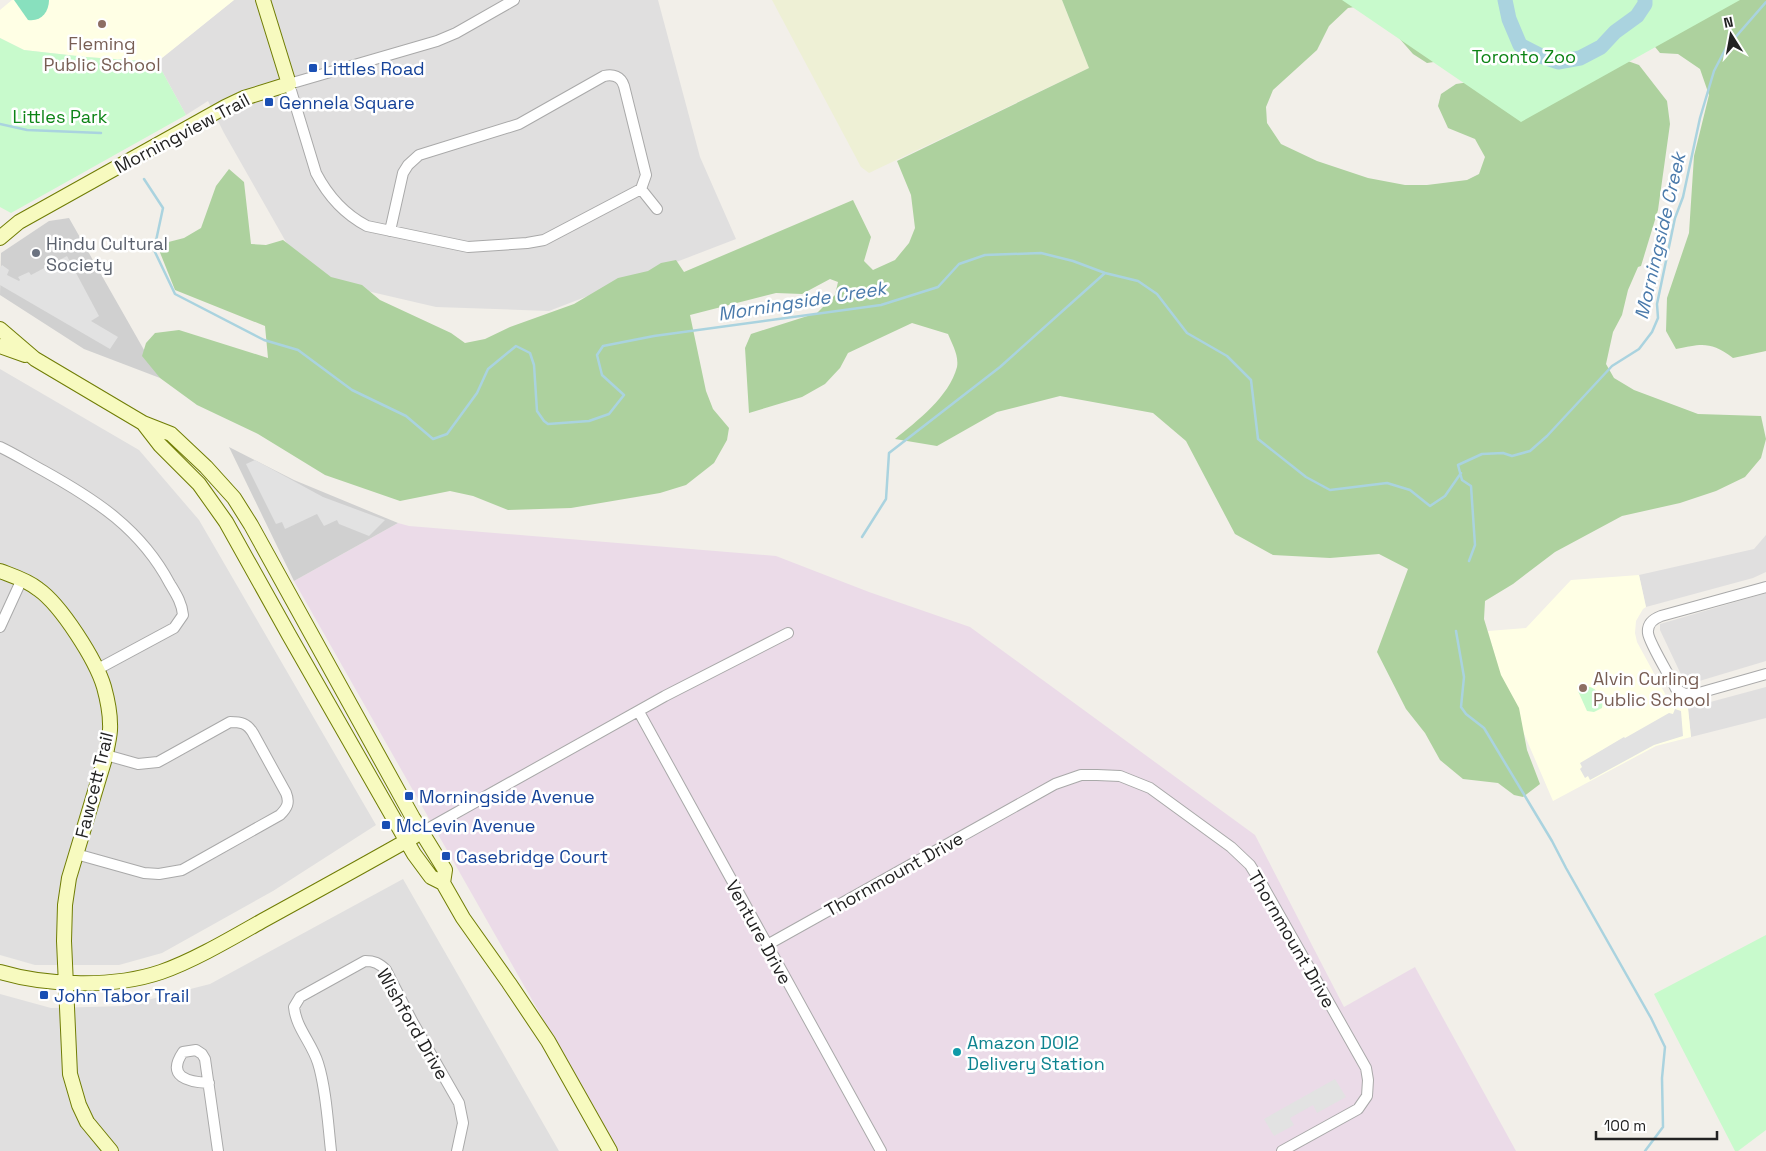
<svg xmlns="http://www.w3.org/2000/svg" width="1766" height="1151" viewBox="0 0 1766 1151" font-family="'Space Grotesk',sans-serif">
<rect width="100%" height="100%" fill="#f2efe9"/>
<path fill="#e0dfdf" d="M234 0H658L700 157 736 239 549 311 436 307 337 284 290 249 224 133 208 101 186 115 157 62Z
M0 369 139 450 199 520 376 825 273 891 162 953 119 965H35L0 955Z
M1766 535V572L1753 578 1646 607 1639 575 1754 549Z
M1766 593V661L1686 685 1660 630V624Z
M1766 687V718L1691 737 1688 708Z
M403 879 559 1151H0V994L51 1008 124 1006 210 984Z"/>
<path fill="#ebdbe8" d="M398 523 409 526 776 556 869 592 970 627 1255 835 1344 1007 1415 967 1516 1151H618L294 581Z"/>
<path fill="#ffffe5" d="M12 0H234L157 62 86 57 24 50 0 38V10Z
M1639 575 1646 607 1643 609 1636 621 1635 633 1637 642 1669 701 1679 706 1688 708 1691 737 1656 746 1553 801 1503 685 1488 631 1526 628 1571 580Z"/>
<path fill="#d0d0d0" d="M69 218 160 378 84 349 0 295 1 253 49 221Z
M229 447 294 480 398 523 294 581Z"/>
<path fill="#eef0d5" d="M772 0H1062L1089 68 869 173 861 167Z"/>
<path fill="#add19e" d="M1062 0H1459L1461 58 1427 63 1413 54 1378 14 1361 6 1348 8 1329 26 1317 50 1273 90 1266 107 1267 123 1281 144 1317 161 1368 178 1405 185H1427L1467 180 1479 174 1485 157 1475 139 1448 128 1438 106 1441 94 1456 84 1622 59 1639 65 1667 101 1670 124 1658 210 1641 266 1638 267 1628 290 1622 315 1613 332 1606 364 1614 378 1634 390 1698 414 1761 416 1766 439 1761 458 1745 477 1716 491 1680 503 1622 516 1555 552 1513 584 1485 601 1484 619 1501 675 1519 708 1527 750 1540 784 1523 797 1514 795 1498 783 1463 779 1440 760 1425 733 1406 709 1377 652 1408 569 1379 554 1330 558 1273 555 1235 534 1186 441 1153 413 1060 396 997 412 937 446 895 439C917 421 949 397 957 367 959 355 952 344 948 334L912 323 848 353 840 368 825 384 802 397 749 413 745 348 751 334 817 313 835 295 838 282 830 279 802 294 776 293 690 315 706 391 713 409 729 428 727 440 714 463 686 485 660 493 571 508 508 510 473 496 450 491 400 501 325 475 258 434 197 405 160 378 142 356 146 343 155 333 179 330 268 358 265 326 175 290 157 245 184 238 201 228 216 186 229 169 244 182 251 244 266 245 283 240 331 277 362 285 380 300 451 333 465 343 485 339 510 327 574 304 618 278 648 271 661 263 676 260 684 272 853 200 871 237 864 261 873 270 895 260 909 243 915 228 911 195 897 161 1089 68Z
M1685 0H1766V351L1733 358C1710 341 1702 344 1676 349L1666 331 1667 298 1689 233 1694 156 1709 95 1700 69 1678 54 1660 53 1651 42Z"/>
<path fill="#c8facc" d="M1342 0H1740L1521 122Z
M0 38 24 50 86 57 157 62 186 115 11 213 0 207Z
M1584 686C1596 686 1604 697 1602 708L1594 712 1587 711 1578 691 1579 688Z
M1766 935V1130L1738 1151H1735L1654 994Z"/>
<path fill="#88e0be" d="M14 0H49C49 12 41 22 28 20Z"/>
<path fill="#e2e2e2" d="M67 256 99 316 91 321 118 337 110 349 0 285V268L2 265 9 270 7 275 19 281 20 280 18 277 29 272 31 275Z
M255 460 323 497 385 520 369 536 339 524 337 520 324 526 317 514 285 529 282 522 276 524 246 464Z
M1675 709 1681 711 1683 736 1654 745 1590 780 1588 776 1585 778 1580 769 1582 767 1580 763 1624 737 1625 738 1669 713 1673 714Z
M1335 1079 1346 1097 1317 1113 1313 1105 1290 1118 1294 1125 1274 1136 1264 1119Z"/>
<g fill="none" stroke-linecap="round" stroke-linejoin="round">
<path stroke="#aad3df" stroke-width="2.5" d="M0 124 27 130 101 133
M144 179 163 208 154 250 175 294 264 340 298 350 352 390 406 416 433 439 447 434 477 393 488 369 516 346 530 353 534 365 537 411 544 421 548 424 589 421 609 414 624 395 602 375 597 355 603 346 654 336 881 305 938 287 959 264 985 255 1041 253 1073 261 1105 273 1138 281 1157 294 1187 333 1227 356 1251 380 1258 439 1306 477 1330 490 1387 483 1410 490 1430 506 1445 496 1461 473
M862 537 886 499 889 453 1000 367 1105 273
M1469 561 1475 545 1471 486 1462 480 1458 465 1482 454 1503 453 1512 456 1530 451 1547 436 1612 366 1639 349 1652 332 1658 318 1657 304 1675 218 1683 197 1700 118 1714 71 1726 48 1766 2
M1456 631 1464 677 1461 707 1466 714 1484 728 1552 841 1566 868 1651 1018 1665 1047 1662 1078 1663 1127 1645 1151"/>
<path stroke="#aad3df" stroke-width="15" d="M1505 0 1509 19 1520 45 1543 57 1558 62 1580 58 1601 47 1615 32 1637 16 1645 4V0"/>
<defs>
<path id="street" d="M641 189 657 209
M390 231 403 173 408 165 419 155 519 124 604 76C613 74 621 76 624 86L646 175 641 189 544 240 527 243 468 247 367 226C344 214 328 196 316 173L289 84 437 41 456 33 514 0
M0 447C15 454 29 463 44 471 96 500 141 529 170 584 176 594 182 603 183 615L174 628 96 670
M1766 587 1661 616C1653 619 1647 624 1648 633 1649 643 1671 678 1676 689L1685 694 1699 693 1766 674
M0 627 22 579
M639 712 881 1151
M422 832 665 696 788 633
M76 854 144 873 159 874 182 870 280 815C287 808 290 803 286 793L253 733C247 723 241 722 230 722L158 762 138 764 106 755
M767 945 1055 784 1081 775H1097L1120 776 1150 788 1231 847 1250 865 1263 886 1366 1068 1368 1080 1367 1096 1358 1109 1282 1151
M209 1083C188 1082 166 1077 183 1052L196 1050 202 1054 205 1059 218 1151
M331 1151C328 1124 326 1088 318 1063 312 1043 296 1028 294 1007L300 997 365 961C374 961 379 963 386 970L412 1021 459 1103 463 1123 457 1151"/>
<path id="secondary" d="M0 238 19 222 225 107 244 98 289 84 263 0
M0 329 35 359 143 423 171 434 206 467 234 498 251 525 413 818 445 870 443 883
M0 346 25 355
M143 423 160 445 199 484 226 522 289 635 414 854 431 877 443 883 463 918 509 983 548 1041 610 1151
M0 571C13 576 27 580 38 589 61 605 96 660 104 687 107 698 110 712 110 724 111 735 107 745 106 755L69 878 65 905 64 941 70 1074 79 1105 87 1122 111 1151
M0 972C47 986 114 988 161 972 193 961 232 938 262 921 313 893 364 865 415 836"/>
</defs>
<use href="#street" stroke="#a9a9a9" stroke-width="12"/>
<use href="#secondary" stroke="#707d05" stroke-width="16"/>
<use href="#street" stroke="#fff" stroke-width="10"/>
<use href="#secondary" stroke="#f7fabf" stroke-width="14"/>
</g>
<g fill="#8d6e63" stroke="#fff" stroke-width="2">
<circle cx="102" cy="24" r="5"/>
<circle cx="1583" cy="688" r="5"/>
</g>
<g fill="#1a4fb4" stroke="#fff" stroke-width="2">
<rect x="308" y="63" width="10" height="10" rx="2.5"/>
<rect x="264" y="97" width="10" height="10" rx="2.5"/>
<rect x="404" y="791" width="10" height="10" rx="2.5"/>
<rect x="381" y="820" width="10" height="10" rx="2.5"/>
<rect x="441" y="851" width="10" height="10" rx="2.5"/>
<rect x="39" y="990" width="10" height="10" rx="2.5"/>
</g>
<circle fill="#6b7280" stroke="#fff" stroke-width="2" cx="36" cy="253" r="5"/>
<circle fill="#0f9aa8" stroke="#fff" stroke-width="2" cx="957" cy="1052" r="5"/>
<g text-anchor="middle" dominant-baseline="central" stroke-width="5" stroke-linejoin="round" paint-order="stroke">
<g font-size="18" fill="#785e54" stroke="#fff">
<text x="102" y="43">Fleming<tspan x="102" dy="21">Public School</tspan></text>
<text x="1593" y="678" text-anchor="start">Alvin Curling<tspan x="1593" dy="21">Public School</tspan></text>
</g>
<g font-size="18" fill="#0c8416" stroke="#fff">
<text x="1524" y="56">Toronto Zoo</text>
<text x="60" y="116">Littles Park</text>
</g>
<g font-size="18" fill="#164399" stroke="#fff" text-anchor="start">
<text x="323" y="68">Littles Road</text>
<text x="279" y="102">Gennela Square</text>
<text x="419" y="796">Morningside Avenue</text>
<text x="396" y="825">McLevin Avenue</text>
<text x="456" y="856">Casebridge Court</text>
<text x="54" y="995">John Tabor Trail</text>
</g>
<g font-size="18" fill="#222" stroke="#fff">
<text transform="translate(182 133) rotate(-28)">Morningview Trail</text>
<text transform="translate(94 785) rotate(-76)">Fawcett Trail</text>
<text transform="translate(894 874) rotate(-29)">Thornmount Drive</text>
<text transform="translate(759 932) rotate(61)">Venture Drive</text>
<text transform="translate(1292 939) rotate(60)">Thornmount Drive</text>
<text transform="translate(413 1024) rotate(60)">Wishford Drive</text>
</g>
<g font-size="18" fill="#5b616d" stroke="#fff" text-anchor="start">
<text x="46" y="243">Hindu Cultural<tspan x="46" dy="21">Society</tspan></text>
</g>
<g font-size="18" fill="#0d838f" stroke="#fff" text-anchor="start">
<text x="967" y="1042">Amazon DOI2<tspan x="967" dy="21">Delivery Station</tspan></text>
</g>
<g font-size="19" font-style="italic" fill="#4a7aab" stroke="#fff">
<text transform="translate(1660 236) rotate(-77)">Morningside Creek</text>
<text transform="translate(802 301) rotate(-9)">Morningside Creek</text>
</g>
</g>
<g transform="translate(1731 35) rotate(349)" stroke="#ffffff" stroke-width="4" paint-order="stroke">
<path d="M0-4L9 19L0 12L-9 19Z" fill="#222222"/>
<text y="-8" font-size="14" font-weight="bold" text-anchor="middle" fill="#222222">N</text>
</g>
<path d="M1596 1131v8h121v-8" fill="none" stroke="#222222" stroke-width="2.5"/>
<text x="1604" y="1131" font-size="15" fill="#222222" stroke="#ffffff" stroke-width="4" paint-order="stroke">100 m</text>
</svg>
